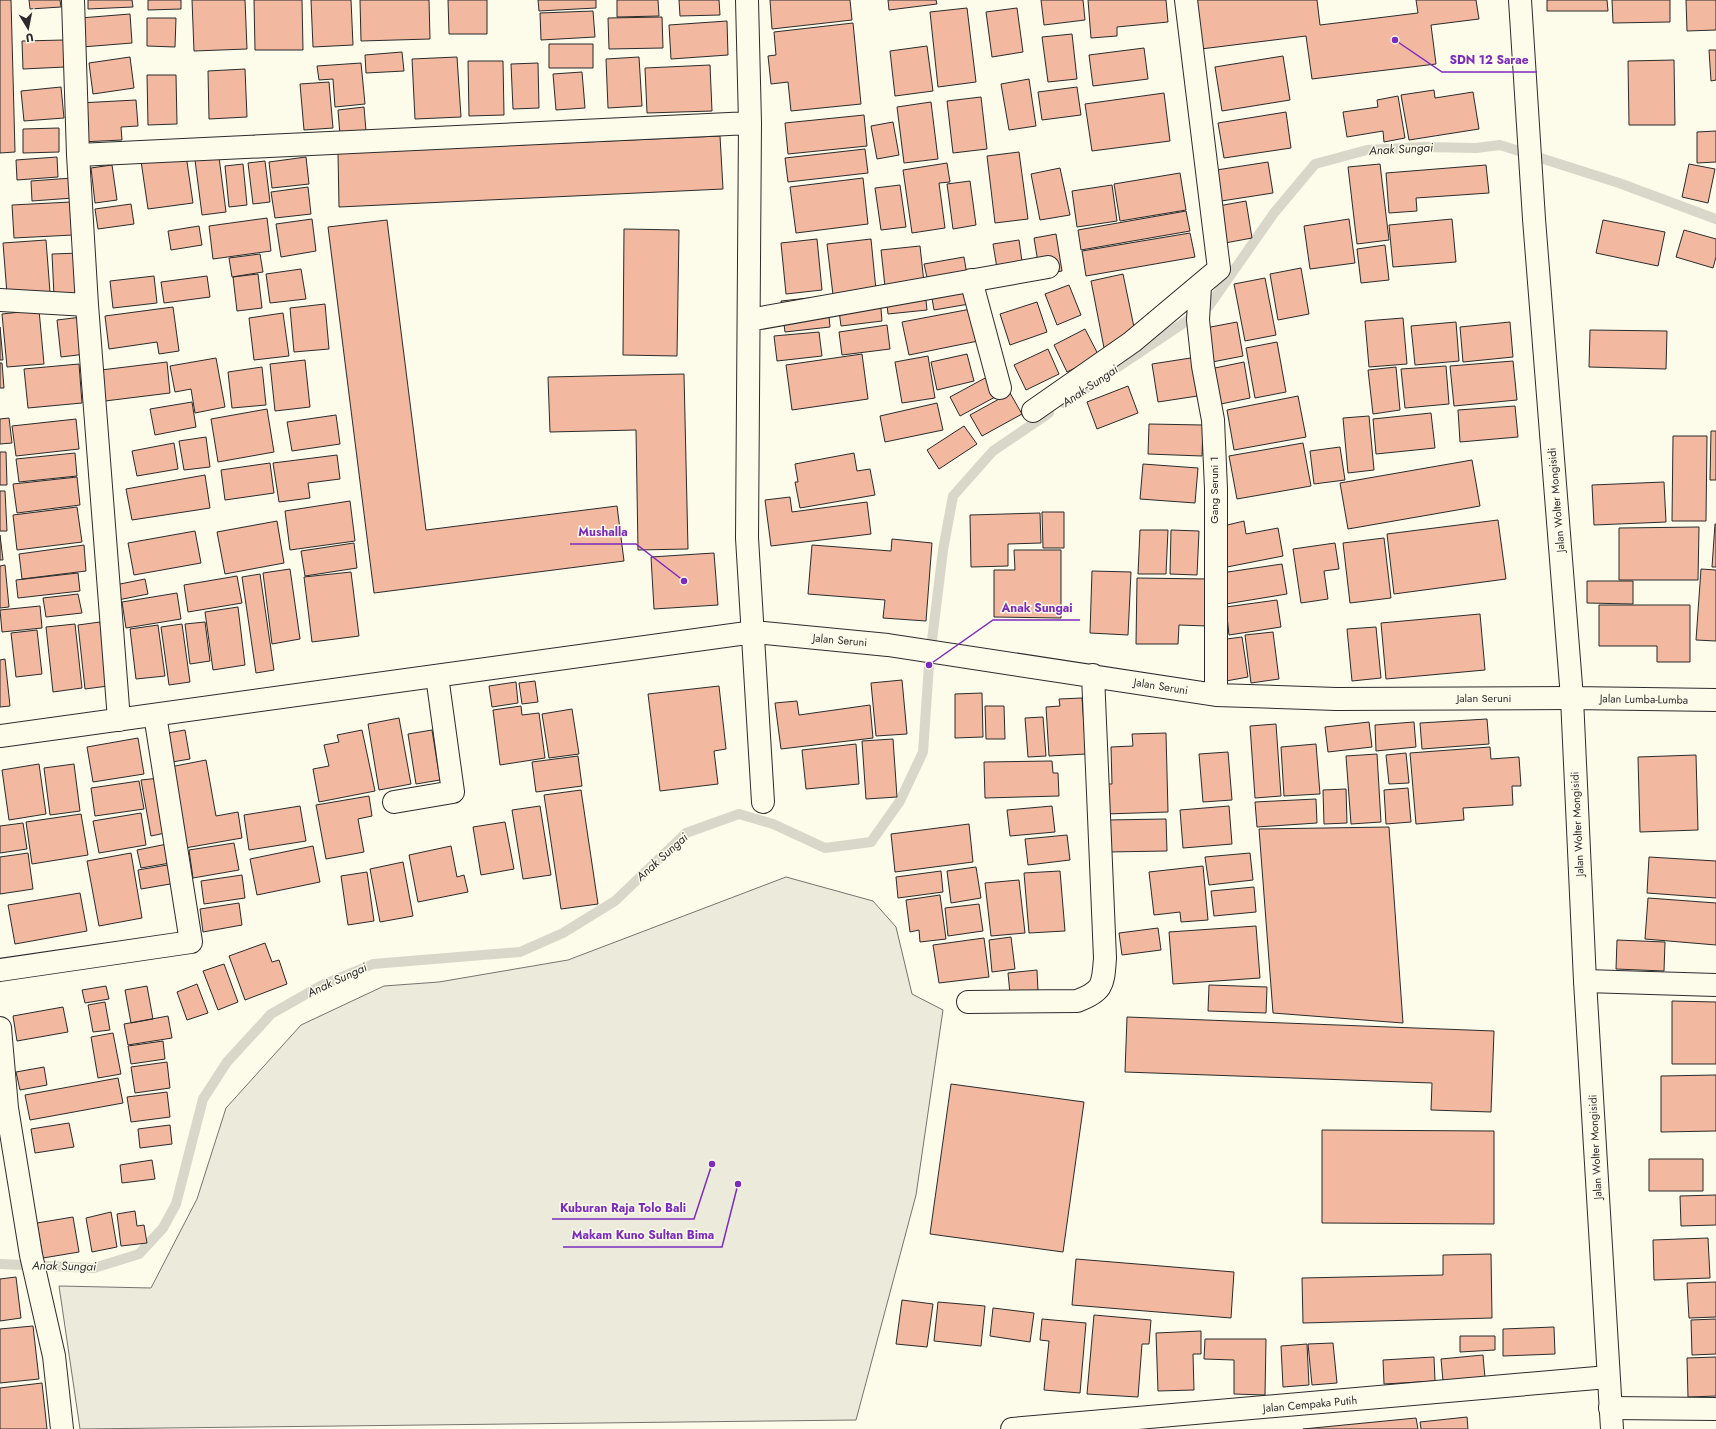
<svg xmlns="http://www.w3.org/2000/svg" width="1716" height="1429" viewBox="0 0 1716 1429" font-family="Jost,sans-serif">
<rect width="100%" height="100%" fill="#fdfbea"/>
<path fill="#ecebdb" stroke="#74746e" d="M786 877 873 901 896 927 912 994 943 1010 916 1195 856 1420 80 1429 59 1286 151 1288 197 1199 226 1108 301 1025 384 986 439 982 568 960Z"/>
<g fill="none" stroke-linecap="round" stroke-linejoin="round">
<path stroke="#d8d7c9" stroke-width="10" d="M1064 403 1209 306 1274 213 1315 164 1367 150 1425 147 1476 148 1500 145 1619 183 1716 219
M0 1264 94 1268 139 1254 163 1228 176 1204 203 1099 227 1062 271 1014 322 985 373 964 520 952 563 933 615 901 686 833 739 814 773 824 825 848 871 842 900 801 923 752 929 665 943 550 953 496 993 451 1049 413"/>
</g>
<path fill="#f2b8a0" stroke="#2b2b2b" d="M0 0H11L15 152 0 153Z
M29 0H60L61 7 30 9Z
M88 0H132L133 7 88 9Z
M148 0H181V9L148 10Z
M192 0H245L247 49 194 51Z
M254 0H302L303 50H255Z
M311 0H351L353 45 313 47Z
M360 0H429L430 39 361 41Z
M448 0H487V34H449Z
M538 0H596V8L539 11Z
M617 0H658L659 16 617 17Z
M679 0H719L720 15 680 16Z
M770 0H850L852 20 772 29Z
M888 0H936L937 4 889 10Z
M1041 0H1083L1085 20 1044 25Z
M1088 0H1166L1168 22 1117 27V36L1091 38Z
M1196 0H1317L1320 25 1418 13 1416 0H1476L1479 19 1431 25 1436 64 1312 79 1306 36 1201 49Z
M1547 0H1607L1608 11H1547Z
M1612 0H1670V22L1613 23Z
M1686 0H1716V30L1687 31Z
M967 8 976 82 938 87 930 12Z
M1017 8 1023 52 992 57 986 12Z
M593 11 595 37 541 40 540 13Z
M130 14 132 43 82 47 80 18Z
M662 17 663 48 609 49 608 18Z
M147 18H176L175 47 147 46Z
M727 21 728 55 671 59 669 25Z
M853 23 861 104 791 111 788 82 771 84 768 56 776 55 774 32Z
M1072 34 1077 79 1048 82 1042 37Z
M64 40 65 67 23 69 22 41Z
M549 44H593V68H549Z
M927 46 933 91 895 96 890 51Z
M1144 48 1148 79 1093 86 1089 55Z
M1709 50H1716V80L1711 81Z
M402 52 404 71 366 73 365 55Z
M1283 56 1290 100 1222 111 1215 67Z
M130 57 134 88 93 94 89 63Z
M457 57 461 117 415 119 412 59Z
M639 57 642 106 608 108 606 59Z
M1674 60 1675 125H1629L1628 61Z
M468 61H503L504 115 469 116Z
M361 63 365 104 335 107 333 79 319 80 317 66Z
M538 63 539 108 513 109 511 64Z
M710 65 712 111 647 113 645 68Z
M245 69 247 117 209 119 208 71Z
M582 72 585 108 556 110 553 74Z
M147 75H176L177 124 148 125Z
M1029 79 1036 126 1009 130 1001 84Z
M329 82 333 128 304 130 300 84Z
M61 87 64 118 24 121 21 91Z
M1077 87 1081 115 1042 120 1038 92Z
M1434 90 1435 98 1473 92 1479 129 1409 140 1401 95Z
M1164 93 1170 141 1092 151 1085 104Z
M1398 96 1405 138 1384 142 1383 131 1347 137 1343 112 1378 107 1377 100Z
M981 97 987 149 953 153 947 101Z
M136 100 138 126 121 127 122 140 81 142 79 103Z
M931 102 938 159 904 163 897 107Z
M364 107 366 131 340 135 338 110Z
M1286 112 1291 148 1224 158 1218 123Z
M864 115 867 146 788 154 785 123Z
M893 122 899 155 877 159 871 126Z
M59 128V152L23 153V129Z
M1716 131V162L1697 163V132Z
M720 136 723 189 339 207 338 153Z
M865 149 868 173 788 182 785 158Z
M1019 152 1028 219 995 223 987 156Z
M186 155 193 203 148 209 141 161Z
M57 157 58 177 17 180 16 160Z
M219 157 226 212 202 215 195 160Z
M306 157 309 184 272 188 269 162Z
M265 161 270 202 253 204 248 163Z
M1268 162 1273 193 1215 202 1210 171Z
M947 163 950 182 939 183 945 228 912 233 903 170Z
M243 164 247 205 229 207 225 166Z
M1380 164 1389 240 1357 244 1348 167Z
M1689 164 1715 169 1708 203 1682 197Z
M112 165 117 200 95 203 91 168Z
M1486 165 1489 193 1416 198 1417 211 1389 213 1386 173Z
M1060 168 1070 215 1040 220 1031 174Z
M1180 173 1186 210 1120 221 1114 184Z
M72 178 73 198 32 201 31 181Z
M863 178 868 224 796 233 790 187Z
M970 181 976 225 953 229 947 184Z
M900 185 906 227 881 230 875 188Z
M1112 185 1117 221 1077 227 1072 191Z
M308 187 311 214 275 218 271 192Z
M1246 201 1252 238 1225 243 1218 206Z
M71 202 73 235 14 238 12 205Z
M131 204 134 224 98 229 95 209Z
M1186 211 1190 231 1081 250 1078 230Z
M267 218 271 251 213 259 209 226Z
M312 219 316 251 281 257 276 224Z
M1349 219 1355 263 1310 269 1304 226Z
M1452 219 1456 262 1393 267 1389 225Z
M387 220 426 530 617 506 624 561 374 593 328 227Z
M1603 220 1665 232 1658 266 1596 253Z
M199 226 202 245 171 250 168 231Z
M624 229 679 230 677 356 623 355Z
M1684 230 1716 239V257L1713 268 1676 257Z
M1190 233 1195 257 1086 276 1082 251Z
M1056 234 1062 271 1040 275 1034 238Z
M817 239 822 290 786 294 781 243Z
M871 239 876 290 833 295 827 244Z
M46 240 50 292 7 294 3 243Z
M1019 240 1025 282 1000 286 993 244Z
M1385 245 1389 280 1361 283 1357 249Z
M920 246 927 310 888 314 881 250Z
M80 253 82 294 54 296 52 254Z
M260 254 263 272 232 277 229 258Z
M964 257 967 275 928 282 924 264Z
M1301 268 1309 314 1278 320 1270 274Z
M301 269 306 299 270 303 266 274Z
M258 274 262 308 237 311 233 277Z
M1123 274 1135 332 1105 353 1091 281Z
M154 276 157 303 113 308 110 281Z
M207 276 210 297 164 303 161 282Z
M1265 278 1276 335 1245 341 1234 284Z
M971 281 975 303 934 310 930 287Z
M1069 285 1081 315 1057 325 1045 294Z
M827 296 830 327 785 332 781 301Z
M880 297 882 321 841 326 838 303Z
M1037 302 1047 332 1010 345 1000 314Z
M325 304 329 349 294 352 290 308Z
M173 307 179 351 159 354 157 342 109 349 105 316Z
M971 309 978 341 909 355 902 322Z
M39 310 44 364 7 367 2 314Z
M283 313 289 356 254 360 249 318Z
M82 317 86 354 61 357 57 320Z
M1403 318 1407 364 1369 367 1365 321Z
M1237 322 1243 356 1207 363 1200 329Z
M1456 322 1459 361 1415 365 1411 326Z
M1510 322 1513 357 1463 362 1460 327Z
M887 325 890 349 842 355 839 332Z
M0 327 3 360H0Z
M1085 329 1099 356 1067 372 1054 345Z
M1590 330 1667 331 1666 369 1589 367Z
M819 332 822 356 777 361 774 336Z
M1277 342 1286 392 1255 398 1246 348Z
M1048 349 1059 374 1026 390 1014 365Z
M862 354 868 399 792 410 786 365Z
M967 354 974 381 937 390 931 362Z
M928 356 935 398 902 403 895 362Z
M1197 357 1204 395 1158 402 1152 364Z
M216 358 225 407 195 413 191 389 175 392 170 366Z
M305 360 310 407 275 411 270 364Z
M1513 361 1517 400 1454 406 1450 366Z
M167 362 170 393 105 401 101 370Z
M1244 362 1250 398 1216 405 1210 369Z
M0 363H2L4 388H0Z
M79 364 82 403 28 408 24 369Z
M1446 366 1449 404 1405 408 1401 369Z
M262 367 266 405 232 408 228 372Z
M1396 367 1400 410 1373 414 1368 370Z
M684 374 688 549 638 550 636 430 550 432 548 377Z
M987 377 997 396 960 416 950 397Z
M1128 386 1138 413 1097 429 1087 402Z
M1010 393 1022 414 982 436 970 415Z
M1298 396 1306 437 1234 450 1227 410Z
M192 402 196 427 155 435 150 409Z
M937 403 943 430 885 442 880 416Z
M1515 406 1518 437 1460 442 1458 410Z
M267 409 274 452 218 462 211 419Z
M1431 413 1435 448 1376 454 1373 419Z
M336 415 340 444 292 451 287 422Z
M1369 416 1374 470 1348 473 1343 418Z
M9 418 12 443 0 444V419Z
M76 419 79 449 16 456 12 426Z
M1149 424 1203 425 1202 456 1148 454Z
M964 426 977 444 939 469 927 450Z
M1711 431H1716V480H1710Z
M1673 436H1707L1706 521H1672Z
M206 437 210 467 184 470 179 441Z
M174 443 178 469 137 476 132 451Z
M1303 443 1311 486 1237 499 1229 456Z
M1340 447 1345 480 1314 484 1310 451Z
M0 452H6L7 485H0Z
M75 453 77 476 19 482 16 459Z
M854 453 857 471 870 469 875 495 800 508 795 482H798L795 464Z
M337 455 340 479 308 483 310 498 279 502 273 463Z
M1472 460 1480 506 1348 529 1340 483Z
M270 463 274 493 225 500 221 470Z
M1143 464 1198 468 1195 503 1140 499Z
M205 475 210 508 132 520 126 489Z
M77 477 80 505 17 513 13 484Z
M1664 482 1666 522 1594 525 1592 485Z
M0 491H5L7 531H0Z
M790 497 792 512 867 502 871 534 771 546 765 500Z
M350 501 355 541 290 550 285 511Z
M77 507 82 542 17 550 13 515Z
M1042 512H1064V548H1043Z
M1040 513 1041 543 1008 544V566L971 567 970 515Z
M1498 520 1506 579 1394 594 1387 534Z
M277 521 284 563 225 574 217 532Z
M1244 521 1246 534 1278 528 1283 556 1227 567 1219 527Z
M1715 524H1716V567H1712Z
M1699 527 1698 580H1619V528Z
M1140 530H1168L1166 574H1138Z
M1171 530 1199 531 1197 575 1170 574Z
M195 531 201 563 134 575 128 543Z
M0 535 3 560H0Z
M1384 538 1391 598 1350 603 1343 543Z
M892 539 932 543 926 621 883 618 885 600 808 594 812 545 891 551Z
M354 543 357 568 305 576 301 551Z
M1335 543 1339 569 1324 571 1328 599 1301 603 1293 549Z
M84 545 86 571 22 579 19 554Z
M1014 550H1061V618L994 617V570H1015Z
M714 553 718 605 654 609 651 557Z
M1282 564 1287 594 1226 604 1221 573Z
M5 565 9 607 0 608V566Z
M290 569 300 639 272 644 263 573Z
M1701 569 1716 570V641L1696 640Z
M1092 571 1131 572 1128 635 1090 633Z
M351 572 359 636 312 642 304 577Z
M78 573 80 591 18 598 16 580Z
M260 574 274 670 256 673 242 577Z
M237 576 242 603 188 612 184 585Z
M1137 578 1208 579 1207 626 1179 625 1178 644H1136Z
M145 579 148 594 118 600 115 585Z
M1587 581H1633V604L1587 603Z
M177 593 181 619 126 628 122 602Z
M78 594 82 613 46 617 43 598Z
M1277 600 1281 627 1229 635 1226 607Z
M1599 605H1690V662H1657V646H1599Z
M40 606 42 628 2 632 0 610Z
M238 607 245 665 213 670 205 612Z
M1480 614 1485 670 1386 679 1381 623Z
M100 622 108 686 85 689 78 625Z
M205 622 210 661 190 664 185 624Z
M75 624 82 688 53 692 46 627Z
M182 624 190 682 169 685 161 627Z
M158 625 165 676 136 679 130 629Z
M1376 627 1381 678 1352 681 1347 629Z
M37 630 42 674 16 677 11 633Z
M1273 632 1279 679 1251 683 1245 635Z
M1242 637 1248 677 1226 681 1219 640Z
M5 659 10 706 0 707V660Z
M902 680 907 734 876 736 871 683Z
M535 681 538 702 522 704 519 683Z
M516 682 518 703 492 707 489 686Z
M719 686 726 749 714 751 718 784 660 791 648 694Z
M982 693 983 737 955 738V694Z
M1082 698 1086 754 1049 756 1046 707 1060 706 1059 699Z
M797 701 799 715 870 705 873 738 781 749 775 703Z
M521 706 522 715 539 713 545 758 500 765 493 710Z
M985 706H1004L1005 739H986Z
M572 709 579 754 549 758 542 714Z
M1043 717 1046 756 1028 757 1025 718Z
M399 718 411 784 379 790 368 724Z
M1487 719 1489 744 1422 749 1420 723Z
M1369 722 1372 747 1328 752 1325 727Z
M1414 722 1416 747 1376 751 1375 725Z
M1276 724 1281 796 1255 798 1250 726Z
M185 730 190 759 166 763 162 734Z
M362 730 375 791 319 802 313 769 329 766 324 745 339 742 337 735Z
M432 730 440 780 416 784 408 734Z
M1166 733 1168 812 1105 814 1104 784H1112L1111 747 1133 746 1132 734Z
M138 738 144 774 93 782 87 747Z
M893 739 897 797 866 799 862 741Z
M856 744 859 784 806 789 802 750Z
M1316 744 1320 794 1284 796 1281 747Z
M1490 747 1491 759 1519 757 1521 786H1512L1513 805 1463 808 1464 820 1416 824 1410 753Z
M1228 752 1232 800 1203 802 1199 754Z
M1406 753 1409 783 1389 784 1386 755Z
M1377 754 1381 822 1351 824 1346 756Z
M1696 755 1698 830 1640 832 1638 757Z
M578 756 582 786 536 792 532 762Z
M206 760 216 816 238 812 242 838 185 848 170 767Z
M1052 761 1053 773H1058L1059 796 985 798 984 762Z
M39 764 46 814 9 820 2 770Z
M74 764 80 811 50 815 44 768Z
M160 778 170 832 151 836 141 780Z
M139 781 144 809 95 816 91 788Z
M1408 788 1411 822 1386 824 1384 790Z
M1346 789 1347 823 1324 824 1323 790Z
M581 790 598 904 561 909 544 795Z
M369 796 372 816 358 819 364 852 326 859 316 805Z
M1316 799 1317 823 1257 827 1255 802Z
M300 806 306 841 249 850 244 815Z
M540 806 551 875 523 879 512 810Z
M1052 806 1055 832 1010 836 1007 810Z
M1229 806 1232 844 1183 848 1180 810Z
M141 813 146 845 99 853 93 821Z
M81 814 88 855 32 864 26 822Z
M1166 819 1167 851 1107 852V820Z
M505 822 514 869 481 875 473 827Z
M23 823 27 849 0 853V826Z
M969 824 973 862 895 872 891 834Z
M1389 827 1403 1023 1273 1013 1259 829Z
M1067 835 1070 860 1028 865 1025 839Z
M172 843 176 862 141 868 137 850Z
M234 843 239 870 193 878 189 850Z
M313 846 320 882 257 895 250 859Z
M451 846 457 877 464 875 468 892 418 902 409 855Z
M28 853 33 889 0 894V857Z
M131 853 142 918 99 926 87 861Z
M1250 853 1253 880 1209 885 1205 857Z
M1649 857 1716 861V898L1647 893Z
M403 862 413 916 380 922 370 869Z
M173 864 176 883 141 889 138 870Z
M1203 866 1208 920 1181 922 1180 912 1154 915 1149 872Z
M976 867 981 898 951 903 947 871Z
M941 871 943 892 898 898 896 877Z
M1060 871 1065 931 1029 933 1024 873Z
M367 872 374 921 348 925 341 876Z
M242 875 245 898 204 904 201 881Z
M1019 880 1025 933 991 936 985 883Z
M1254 887 1256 912 1214 916 1211 891Z
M80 893 87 931 15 944 8 905Z
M940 895 946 939 920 942 919 930 910 932 906 900Z
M1648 898 1716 903V945L1645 939Z
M239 903 242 925 203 932 200 909Z
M979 904 983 931 948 936 945 908Z
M1256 926 1260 978 1173 984 1169 932Z
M1158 928 1161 950 1122 955 1119 933Z
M1011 937 1015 969 992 972 989 940Z
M984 938 989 977 939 983 933 945Z
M1617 940 1665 942 1664 971 1616 969Z
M265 943 272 962 279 960 287 984 245 1000 229 956Z
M224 964 238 1002 218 1010 203 971Z
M1037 970 1038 992 1010 994 1008 973Z
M197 984 208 1013 187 1020 177 992Z
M1209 985 1267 987 1266 1013 1208 1011Z
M106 986 109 999 85 1003 82 990Z
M147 986 153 1019 131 1023 125 990Z
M1672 1001 1716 1002V1064H1672Z
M105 1002 110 1030 93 1032 88 1005Z
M63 1007 68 1032 17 1041 13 1016Z
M168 1016 172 1038 128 1045 124 1024Z
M1127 1017 1494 1031 1491 1112 1431 1110 1432 1083 1125 1072Z
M113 1033 121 1074 98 1078 91 1037Z
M163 1041 165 1059 131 1064 128 1046Z
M167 1062 170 1088 135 1093 131 1067Z
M44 1067 47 1085 20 1090 16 1072Z
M1716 1075V1131L1661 1132V1076Z
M118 1078 123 1103 30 1120 25 1095Z
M951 1084 1084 1102 1063 1252 930 1234Z
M167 1092 170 1117 131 1122 127 1097Z
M69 1123 74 1147 35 1153 31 1129Z
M170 1125 172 1144 140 1148 138 1129Z
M1322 1130 1494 1131V1224L1322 1223Z
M1649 1159H1703V1191H1649Z
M152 1160 155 1179 122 1183 120 1165Z
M1716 1195V1225L1681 1226 1680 1196Z
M135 1211 137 1226 144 1225 147 1243 121 1246 117 1214Z
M111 1212 117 1247 92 1252 86 1218Z
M73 1217 79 1252 43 1258 37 1223Z
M1708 1238 1710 1278 1654 1280 1653 1240Z
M1491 1254 1492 1318 1303 1323 1302 1278 1443 1275V1255Z
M1076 1259 1234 1272 1231 1318 1072 1305Z
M16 1277 21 1318 0 1321V1279Z
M1716 1282V1317L1689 1318 1687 1283Z
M902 1300 933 1304 927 1347 896 1344Z
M938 1302 985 1306 981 1346 934 1341Z
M993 1308 1034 1313 1030 1342 990 1336Z
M1094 1315 1151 1320 1149 1344H1142L1138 1397 1087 1394Z
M1042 1319 1086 1323 1080 1393 1044 1390 1049 1341 1040 1340Z
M1716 1319V1354L1692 1355 1691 1320Z
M33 1326 39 1379 0 1383V1329Z
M1554 1327 1555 1354 1503 1356V1329Z
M1201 1331V1354H1193L1194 1390 1158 1391 1156 1333Z
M1460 1336H1495V1350L1460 1352Z
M1205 1339H1266L1265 1395 1234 1394V1360L1204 1359Z
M1333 1343 1337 1383 1312 1385 1308 1344Z
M1307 1344 1309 1385 1283 1387 1281 1346Z
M1483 1355 1485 1378 1443 1381 1441 1359Z
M1434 1357 1435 1381 1384 1384 1383 1360Z
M1716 1357V1396L1688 1397 1687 1358Z
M42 1383 47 1429H0V1388Z
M1467 1417 1468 1429H1421L1420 1422Z
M1416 1418 1418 1429H1303Z"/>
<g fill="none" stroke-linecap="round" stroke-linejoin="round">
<defs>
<path id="minor" d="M73 0 78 155 87 305 119 720
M747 0 750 123 747 538 763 802
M78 155 750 123
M971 280 1000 388
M1200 286 1198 320 1203 366 1213 420 1216 489V695
M0 300 87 305
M749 320 1048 267
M1033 411 1132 342 1219 269 1186 0
M0 736 754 632 888 645 1216 695 1336 699 1572 698
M394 802 453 792 437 676
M0 970 191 942 155 715
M1585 981 1716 985
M968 1002 1077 1001C1104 991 1103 984 1105 958L1093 675
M0 1028 7 1108 31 1255 54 1356 62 1429
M1610 1408 1716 1409
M1012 1429 1608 1377"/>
<path id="tertiary" d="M1520 0 1534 219 1572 698 1585 981 1612 1429
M1572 698 1716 700"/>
</defs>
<use href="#minor" stroke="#2b2b2b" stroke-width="24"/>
<use href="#tertiary" stroke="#2b2b2b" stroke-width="24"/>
<use href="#minor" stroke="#fdfbea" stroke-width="22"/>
<use href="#tertiary" stroke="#fdfbea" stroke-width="22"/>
</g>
<g text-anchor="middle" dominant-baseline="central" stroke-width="3" stroke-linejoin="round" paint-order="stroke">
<g font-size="11" fill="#2b2b2b" stroke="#fdfbea">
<text transform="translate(1214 490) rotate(-90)">Gang Seruni 1</text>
<text transform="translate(1556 500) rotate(-95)">Jalan Wolter Mongisidi</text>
<text transform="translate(840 640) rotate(5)">Jalan Seruni</text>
<text transform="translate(1161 686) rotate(9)">Jalan Seruni</text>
<text x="1484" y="698">Jalan Seruni</text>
<text transform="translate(1644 699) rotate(1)">Jalan Lumba-Lumba</text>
<text transform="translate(1577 824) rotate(-93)">Jalan Wolter Mongisidi</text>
<text transform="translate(1595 1147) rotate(-93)">Jalan Wolter Mongisidi</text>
<text transform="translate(1310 1404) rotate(-5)">Jalan Cempaka Putih</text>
</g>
<g font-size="12" font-style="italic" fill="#2b2b2b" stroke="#fdfbea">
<text transform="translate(1401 149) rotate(-3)">Anak Sungai</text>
<text transform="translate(1090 386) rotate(-34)">Anak Sungai</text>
<text transform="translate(662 857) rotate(-42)">Anak Sungai</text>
<text transform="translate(337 980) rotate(-25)">Anak Sungai</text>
<text transform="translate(64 1266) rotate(1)">Anak Sungai</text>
</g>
</g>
<path fill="none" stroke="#7b2cbf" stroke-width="1.5" d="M1395 40L1442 72H1537M684 581L636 544H570M929 665L993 620H1080M712 1164L694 1219H552M738 1184L722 1247H563"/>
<g fill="#7b2cbf" stroke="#fdfbea" stroke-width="1.5">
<circle cx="1395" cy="40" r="4"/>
<circle cx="684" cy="581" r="4"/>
<circle cx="929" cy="665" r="4"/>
<circle cx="712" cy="1164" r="4"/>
<circle cx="738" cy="1184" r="4"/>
</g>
<g font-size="12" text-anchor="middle" font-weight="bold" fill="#7b2cbf" stroke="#fdfbea" stroke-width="3" stroke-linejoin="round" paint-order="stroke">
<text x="1489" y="64">SDN 12 Sarae</text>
<text x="603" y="536">Mushalla</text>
<text x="1037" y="612">Anak Sungai</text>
<text x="623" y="1212">Kuburan Raja Tolo Bali</text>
<text x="643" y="1239">Makam Kuno Sultan Bima</text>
</g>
<g transform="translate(28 28) rotate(170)" stroke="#fdfbea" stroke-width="3" paint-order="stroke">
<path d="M0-3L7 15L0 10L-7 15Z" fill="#2b2b2b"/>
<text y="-6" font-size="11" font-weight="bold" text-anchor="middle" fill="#2b2b2b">U</text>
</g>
</svg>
